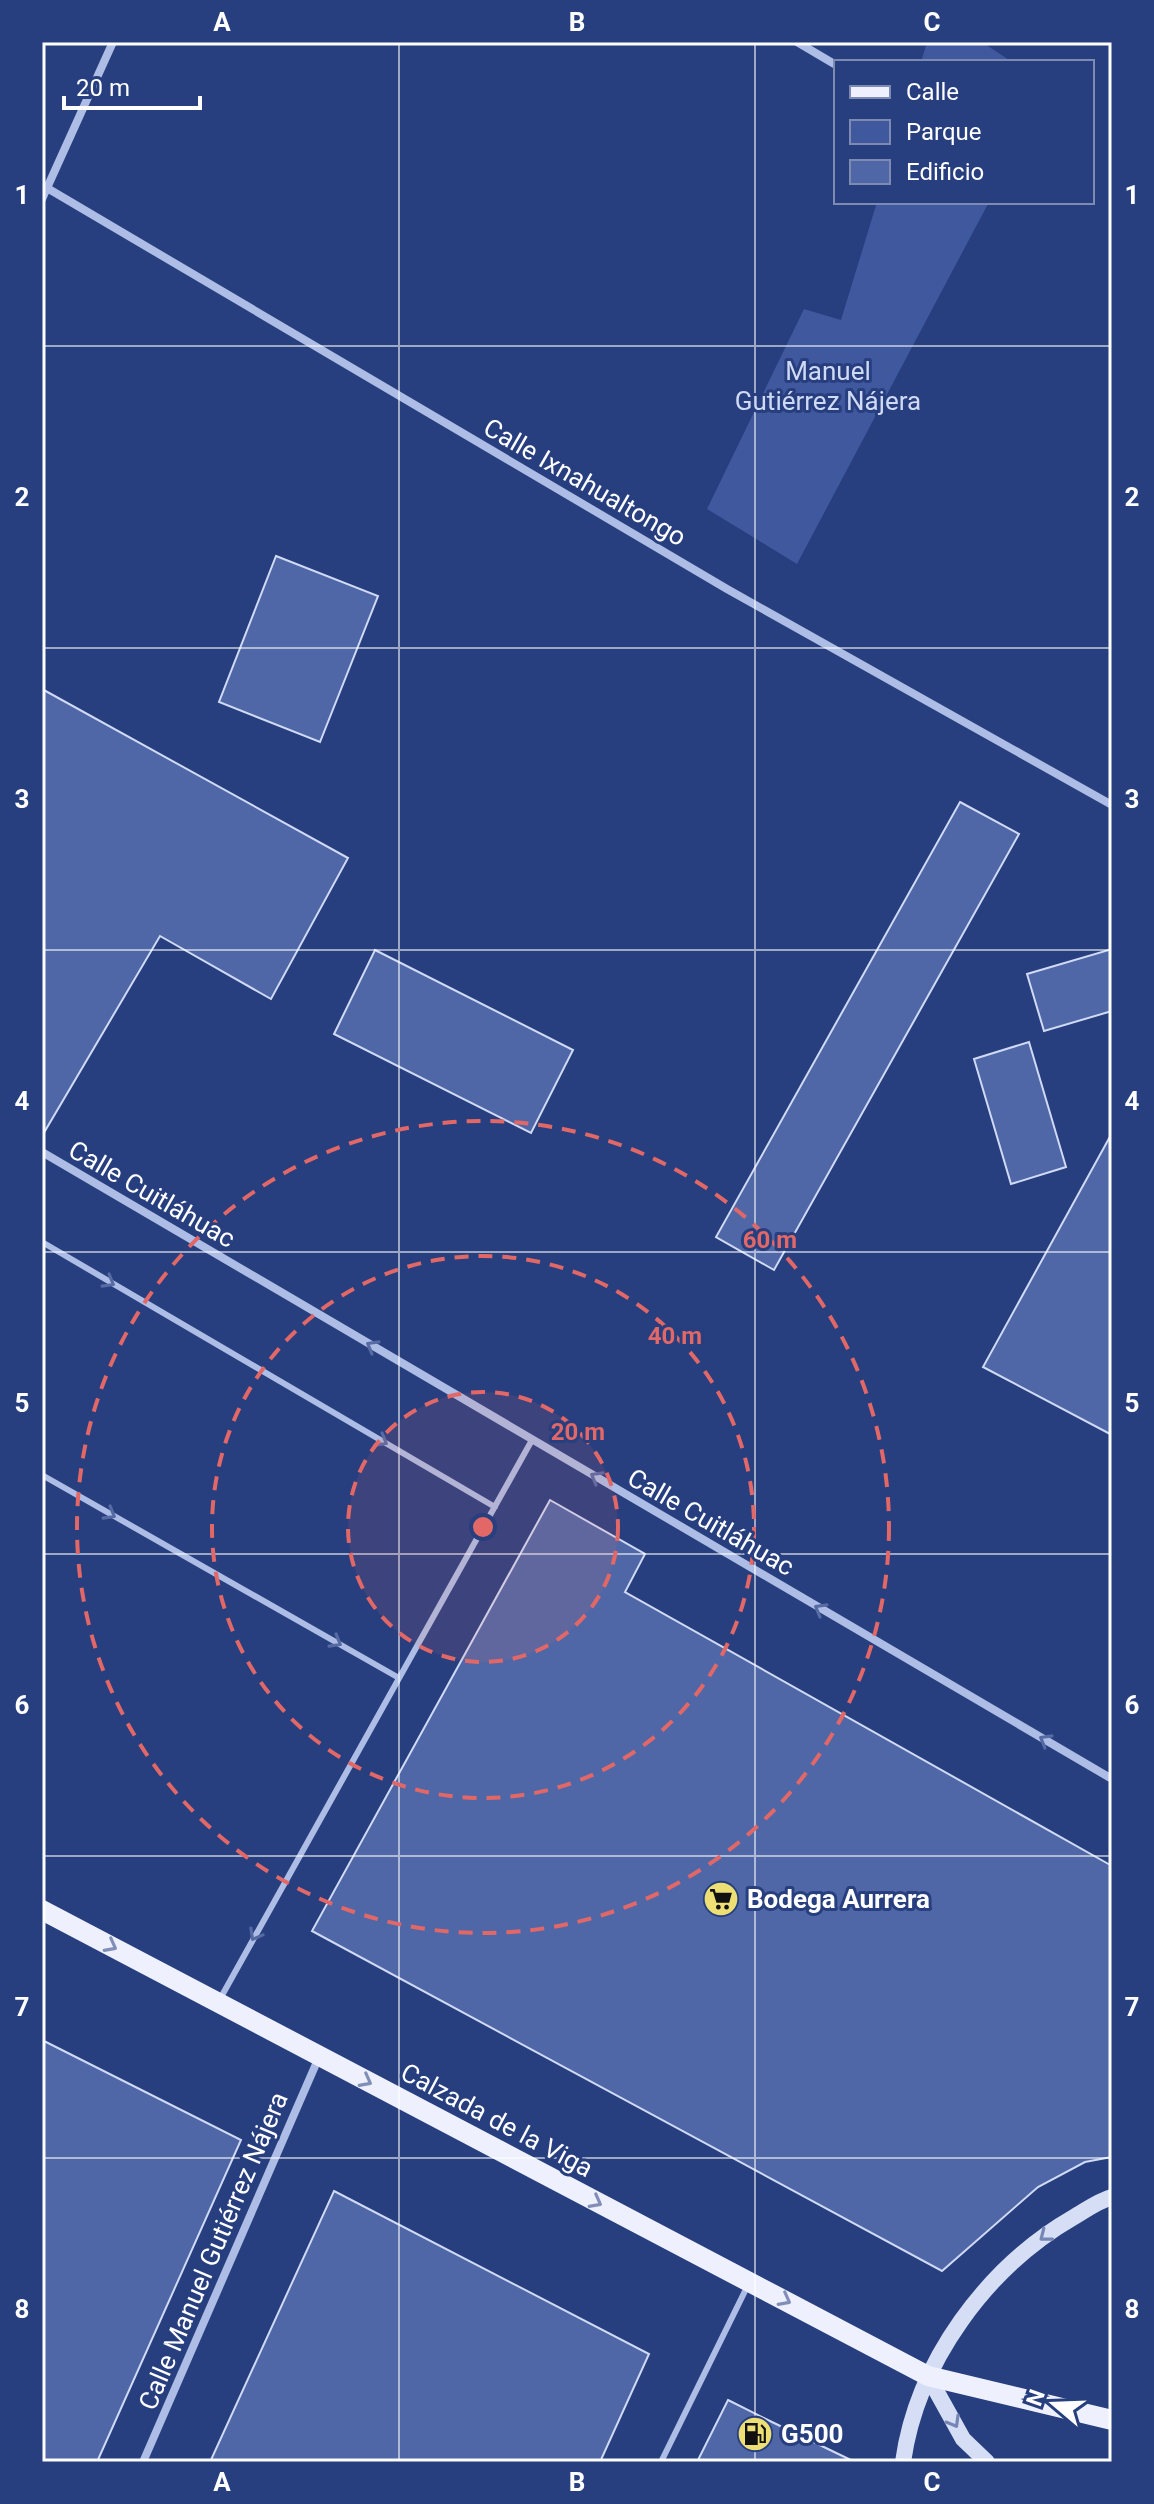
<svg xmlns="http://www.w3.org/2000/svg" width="1154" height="2504" viewBox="0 0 1154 2504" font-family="Roboto,sans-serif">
<rect width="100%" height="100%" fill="#273e7f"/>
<path fill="#3f589e" d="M927 42H982L1012 62H921Z
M877 202H989L797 564 707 509 804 309 841 320Z"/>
<path fill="#4f67a7" stroke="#d0daf4" stroke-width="2" d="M276 556 378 596 320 742 219 702Z
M42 689 348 858 271 999 160 936 42 1136Z
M960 802 1019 834 774 1270 716 1237Z
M1112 949V1011L1044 1031 1027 974Z
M375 950 573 1050 531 1133 334 1034Z
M1029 1042 1066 1167 1011 1184 974 1059Z
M1112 1133V1435L983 1367Z
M550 1500 645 1554 625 1592 1112 1866V2157L1085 2162 1038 2187 942 2271 312 1931Z
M42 2040 241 2140 97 2462H42Z
M334 2191 649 2354 600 2462H210Z
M728 2400 772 2422 855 2462H697Z"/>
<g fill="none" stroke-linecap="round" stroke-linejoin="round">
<path stroke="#adbde5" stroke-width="6" d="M42 1242 495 1507
M42 1475 399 1678
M220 1999 532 1440
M661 2462 748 2285"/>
<path stroke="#adbde5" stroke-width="8" d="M797 42 836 65
M42 185 727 589 1112 805
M42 199 113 42
M42 1152 1112 1779
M143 2462 319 2057"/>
<path stroke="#d6def5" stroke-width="16" d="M928 2376 963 2439 987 2462
M903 2462C917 2362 987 2267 1074 2217 1086 2210 1098 2201 1112 2197"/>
<path stroke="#eef1fd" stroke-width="20" d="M42 1910 928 2376 1112 2420"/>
</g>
<defs><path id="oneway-chevron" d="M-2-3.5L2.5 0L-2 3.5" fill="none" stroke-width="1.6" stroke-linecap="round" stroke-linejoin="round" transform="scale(2)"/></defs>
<g stroke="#566aa3">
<use href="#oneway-chevron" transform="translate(109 1282) rotate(30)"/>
<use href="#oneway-chevron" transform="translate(372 1346) rotate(-150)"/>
<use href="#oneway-chevron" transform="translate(382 1441) rotate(30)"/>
<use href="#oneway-chevron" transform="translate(596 1477) rotate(-150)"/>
<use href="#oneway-chevron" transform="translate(110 1514) rotate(30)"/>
<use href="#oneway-chevron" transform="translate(820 1609) rotate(-150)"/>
<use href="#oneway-chevron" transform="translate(336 1642) rotate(30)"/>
<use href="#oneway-chevron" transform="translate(1045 1740) rotate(-150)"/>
<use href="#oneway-chevron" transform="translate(255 1935) rotate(119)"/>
</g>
<g stroke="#818fb8">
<use href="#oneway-chevron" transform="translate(111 1946) rotate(28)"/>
<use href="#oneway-chevron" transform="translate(366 2081) rotate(28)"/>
<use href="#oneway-chevron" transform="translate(596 2202) rotate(28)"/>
<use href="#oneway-chevron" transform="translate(785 2300) rotate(28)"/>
</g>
<g stroke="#7686b4">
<use href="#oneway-chevron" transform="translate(1045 2236) rotate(142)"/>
<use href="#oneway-chevron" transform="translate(954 2422) rotate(60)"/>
</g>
<path fill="none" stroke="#fff" stroke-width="2" stroke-opacity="0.55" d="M399 42V2462M755 42V2462M42 346H1112M42 648H1112M42 950H1112M42 1252H1112M42 1554H1112M42 1856H1112M42 2158H1112"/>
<circle cx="483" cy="1527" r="135" fill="#e26868" fill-opacity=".12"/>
<g fill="none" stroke="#e26868" stroke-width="4" stroke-dasharray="14 10">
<circle cx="483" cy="1527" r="135"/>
<circle cx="483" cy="1527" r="271"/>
<circle cx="483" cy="1527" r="406"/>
</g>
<defs>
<symbol id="supermarket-disc" viewBox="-11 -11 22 22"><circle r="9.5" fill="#eddf73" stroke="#273e7f"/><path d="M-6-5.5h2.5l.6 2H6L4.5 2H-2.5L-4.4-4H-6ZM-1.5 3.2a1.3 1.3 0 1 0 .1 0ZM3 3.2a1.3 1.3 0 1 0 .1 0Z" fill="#111"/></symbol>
<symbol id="fuel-disc" viewBox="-11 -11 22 22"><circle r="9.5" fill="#eddf73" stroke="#273e7f"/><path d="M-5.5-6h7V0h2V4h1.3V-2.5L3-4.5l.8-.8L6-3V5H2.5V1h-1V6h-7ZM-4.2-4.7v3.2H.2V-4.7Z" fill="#111"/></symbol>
</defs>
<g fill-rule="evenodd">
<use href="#supermarket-disc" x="701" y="1879" width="40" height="40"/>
<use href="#fuel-disc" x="735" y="2414" width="40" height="40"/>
</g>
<g text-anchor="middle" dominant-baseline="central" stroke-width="6" stroke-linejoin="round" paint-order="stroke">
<g font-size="26" fill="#d0daf4" stroke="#273e7f">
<text x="828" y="371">Manuel<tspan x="828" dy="30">Gutiérrez Nájera</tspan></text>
</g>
<g font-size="26" fill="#fff" stroke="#273e7f">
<text transform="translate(585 482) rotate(30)">Calle Ixnahualtongo</text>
<text transform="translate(152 1194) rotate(30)">Calle Cuitláhuac</text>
<text transform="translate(711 1522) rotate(30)">Calle Cuitláhuac</text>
<text transform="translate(497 2120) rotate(28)">Calzada de la Viga</text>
<text transform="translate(213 2251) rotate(-67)">Calle Manuel Gutiérrez Nájera</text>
</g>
<g font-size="26" font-weight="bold" fill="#fff" stroke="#273e7f" text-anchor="start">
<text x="747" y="1899">Bodega Aurrera</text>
<text x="781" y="2434">G500</text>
</g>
</g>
<circle cx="483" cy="1527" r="12" fill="#e26868" stroke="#273e7f" stroke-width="4"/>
<g font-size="24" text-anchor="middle" font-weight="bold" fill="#e26868" stroke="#273e7f" stroke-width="6" stroke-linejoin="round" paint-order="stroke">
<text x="770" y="1248">60 m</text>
<text x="675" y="1344">40 m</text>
<text x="578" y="1440">20 m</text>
</g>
<rect width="1154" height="2504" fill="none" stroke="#273e7f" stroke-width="88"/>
<rect x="834" y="60" width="260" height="144" fill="#273e7f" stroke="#7d8bb2" stroke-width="2"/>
<rect x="850" y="86" width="40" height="12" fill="#eef1fd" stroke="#7d8bb2" stroke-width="2"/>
<text x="906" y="100" font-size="24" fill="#ffffff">Calle</text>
<rect x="850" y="120" width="40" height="24" fill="#3f589e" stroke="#7d8bb2" stroke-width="2"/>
<text x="906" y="140" font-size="24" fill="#ffffff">Parque</text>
<rect x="850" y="160" width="40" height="24" fill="#4f67a7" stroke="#7d8bb2" stroke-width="2"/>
<text x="906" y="180" font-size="24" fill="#ffffff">Edificio</text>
<g transform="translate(1054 2404) rotate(289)" stroke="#273e7f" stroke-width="6" paint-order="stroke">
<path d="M0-6L14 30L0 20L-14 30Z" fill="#ffffff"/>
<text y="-12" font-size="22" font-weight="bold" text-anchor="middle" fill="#ffffff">N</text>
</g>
<path d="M64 96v12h136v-12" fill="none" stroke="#ffffff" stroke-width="4"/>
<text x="76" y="96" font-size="24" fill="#ffffff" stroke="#273e7f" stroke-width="6" paint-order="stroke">20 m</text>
<rect x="44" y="44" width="1066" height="2416" fill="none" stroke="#fff" stroke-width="3"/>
<g font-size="26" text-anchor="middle" font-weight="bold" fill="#fff">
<text x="222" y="31">A</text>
<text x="577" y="31">B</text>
<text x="932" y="31">C</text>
<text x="22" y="204">1</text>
<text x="1132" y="204">1</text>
<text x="22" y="506">2</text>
<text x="1132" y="506">2</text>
<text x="22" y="808">3</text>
<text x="1132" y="808">3</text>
<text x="22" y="1110">4</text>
<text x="1132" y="1110">4</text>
<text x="22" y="1412">5</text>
<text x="1132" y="1412">5</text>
<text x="22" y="1714">6</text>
<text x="1132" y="1714">6</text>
<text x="22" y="2016">7</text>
<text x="1132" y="2016">7</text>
<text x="22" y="2318">8</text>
<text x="1132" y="2318">8</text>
<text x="222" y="2491">A</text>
<text x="577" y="2491">B</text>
<text x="932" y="2491">C</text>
</g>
</svg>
